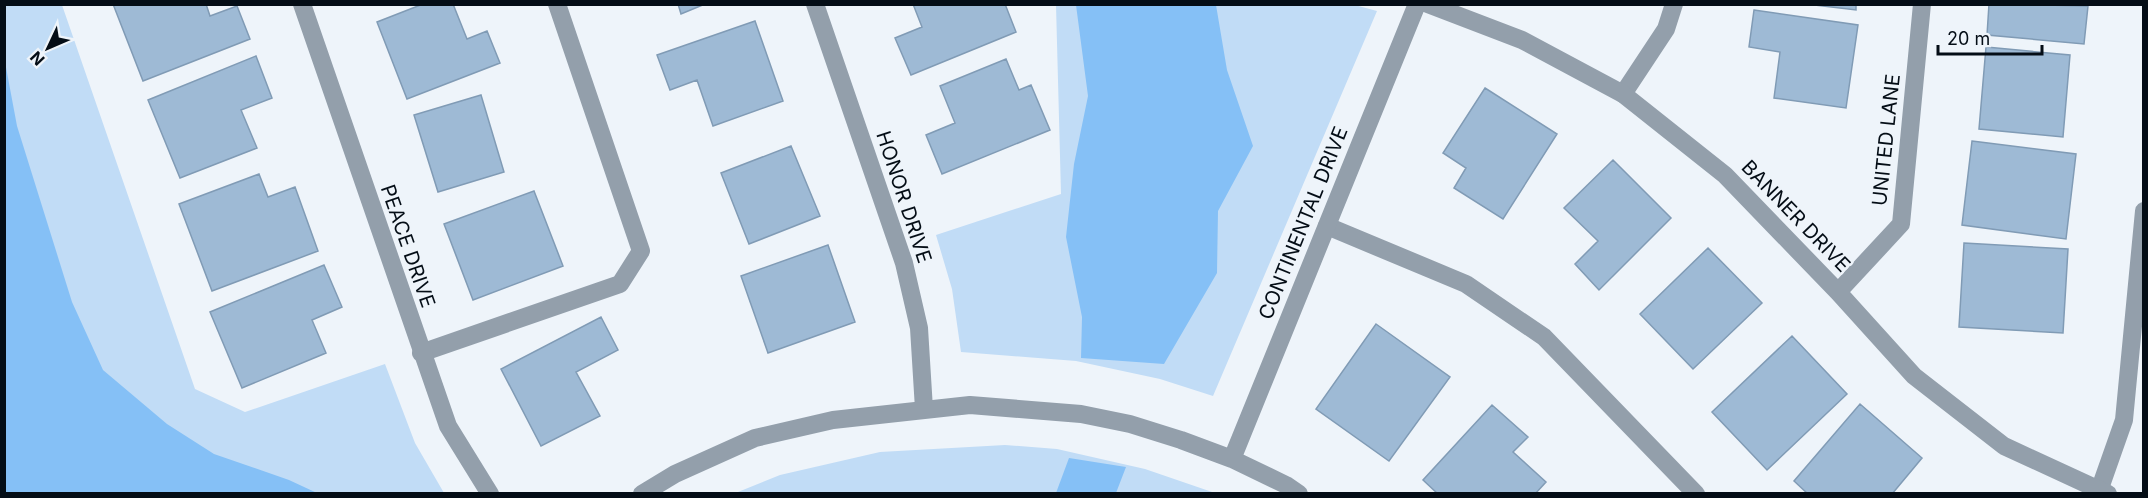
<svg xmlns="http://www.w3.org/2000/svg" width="2148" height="498" viewBox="0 0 2148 498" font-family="Inter,sans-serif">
<rect width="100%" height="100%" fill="#eef4fa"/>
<path fill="#c1dcf6" d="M1351 4 1377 11 1213 396 1160 379 1076 361 961 352 952 289 936 235 1061 194 1056 5Z
M4 5H62L195 389 245 412 385 364 415 443 444 493H5Z
M1005 445 1057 449 1145 469 1215 493 733 494 780 475 880 452Z"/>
<path fill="#85c0f6" d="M1076 5H1216L1227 70 1253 146 1218 211 1217 273 1164 364 1081 358 1082 317 1066 237 1074 164 1088 96Z
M5 62 17 126 72 302 103 370 167 424 214 454 289 480 317 493H5Z
M1069 458 1126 467 1116 493H1056Z"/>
<path fill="#9ebad5" stroke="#809bb5" stroke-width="1.5" d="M113 4H206L210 16 237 6 250 39 143 81Z
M423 4H453L467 39 487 31 500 63 407 99 377 22Z
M678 4H705L681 14Z
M913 4H1005L1016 32 911 75 895 38 922 27Z
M1806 4H1856V10Z
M1989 4 2088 6 2084 44 1987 35Z
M1754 10 1858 25 1846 108 1774 98 1780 52 1749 47Z
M755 21 783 101 713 126 697 80 670 90 657 55Z
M1986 47 2070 55 2063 137 1979 129Z
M256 56 272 98 241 110 257 148 180 178 148 100Z
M1006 59 1019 90 1031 85 1050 130 942 174 926 135 955 123 940 86Z
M1485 88 1557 134 1503 219 1454 188 1466 168 1443 153Z
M481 95 504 172 438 192 414 115Z
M1972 141 2076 154 2066 239 1962 225Z
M791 146 820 216 749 244 721 173Z
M1613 160 1671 218 1599 290 1575 264 1598 241 1564 208Z
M259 174 268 197 295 187 318 251 212 291 179 204Z
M534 191 563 266 473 300 444 224Z
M1964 243 2068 249 2063 333 1959 327Z
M828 245 855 322 768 353 741 276Z
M1708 248 1762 303 1693 369 1640 314Z
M324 265 342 307 312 320 326 353 242 388 210 312Z
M601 317 618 350 576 372 600 416 541 446 501 369Z
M1376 324 1450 377 1389 461 1316 409Z
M1792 336 1847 394 1767 470 1712 412Z
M1860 404 1922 458 1892 494H1808L1794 481Z
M1492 405 1528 437 1513 452 1546 482 1535 494H1438L1423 480Z"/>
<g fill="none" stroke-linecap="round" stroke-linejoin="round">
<path stroke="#939fab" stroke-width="18" d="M1623 94 1666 29 1674 4
M1327 226 1466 284 1544 337 1696 494
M421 353 620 284 641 251 557 4
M2099 491 2124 420 2144 211"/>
<path stroke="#939fab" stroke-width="18" d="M302 4 448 426 490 494
M815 4 904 263 919 328 924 409
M1428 4 1522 40 1623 94 1725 175 1838 292 1914 376 2004 446 2108 494
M1838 292 1901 224 1922 4
M1232 459 1417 4
M642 494 675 474 755 438 833 420 970 405 1081 414 1130 424 1181 440 1232 459 1286 485 1299 494"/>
</g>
<g text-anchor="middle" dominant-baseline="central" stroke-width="5" stroke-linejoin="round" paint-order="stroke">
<g font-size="20" fill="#040d16" stroke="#eef4fa">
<text transform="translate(1886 140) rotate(-84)">UNITED LANE</text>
<text transform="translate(904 197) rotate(72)">HONOR DRIVE</text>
<text transform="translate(1796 216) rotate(46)">BANNER DRIVE</text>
<text transform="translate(1303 223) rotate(-68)">CONTINENTAL DRIVE</text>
<text transform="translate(408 246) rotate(71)">PEACE DRIVE</text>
</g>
</g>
<rect width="2148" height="498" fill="none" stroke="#040d16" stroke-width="12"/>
<g transform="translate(48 48) rotate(226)" stroke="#eef4fa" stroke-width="4.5" paint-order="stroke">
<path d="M0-4.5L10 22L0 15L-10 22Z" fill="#040d16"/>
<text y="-9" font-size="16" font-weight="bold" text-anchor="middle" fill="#040d16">N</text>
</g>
<path d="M1938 45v9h104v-9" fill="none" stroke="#040d16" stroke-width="3"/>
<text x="1947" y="45" font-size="18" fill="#040d16" stroke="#eef4fa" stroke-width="4.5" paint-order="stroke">20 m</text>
</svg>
